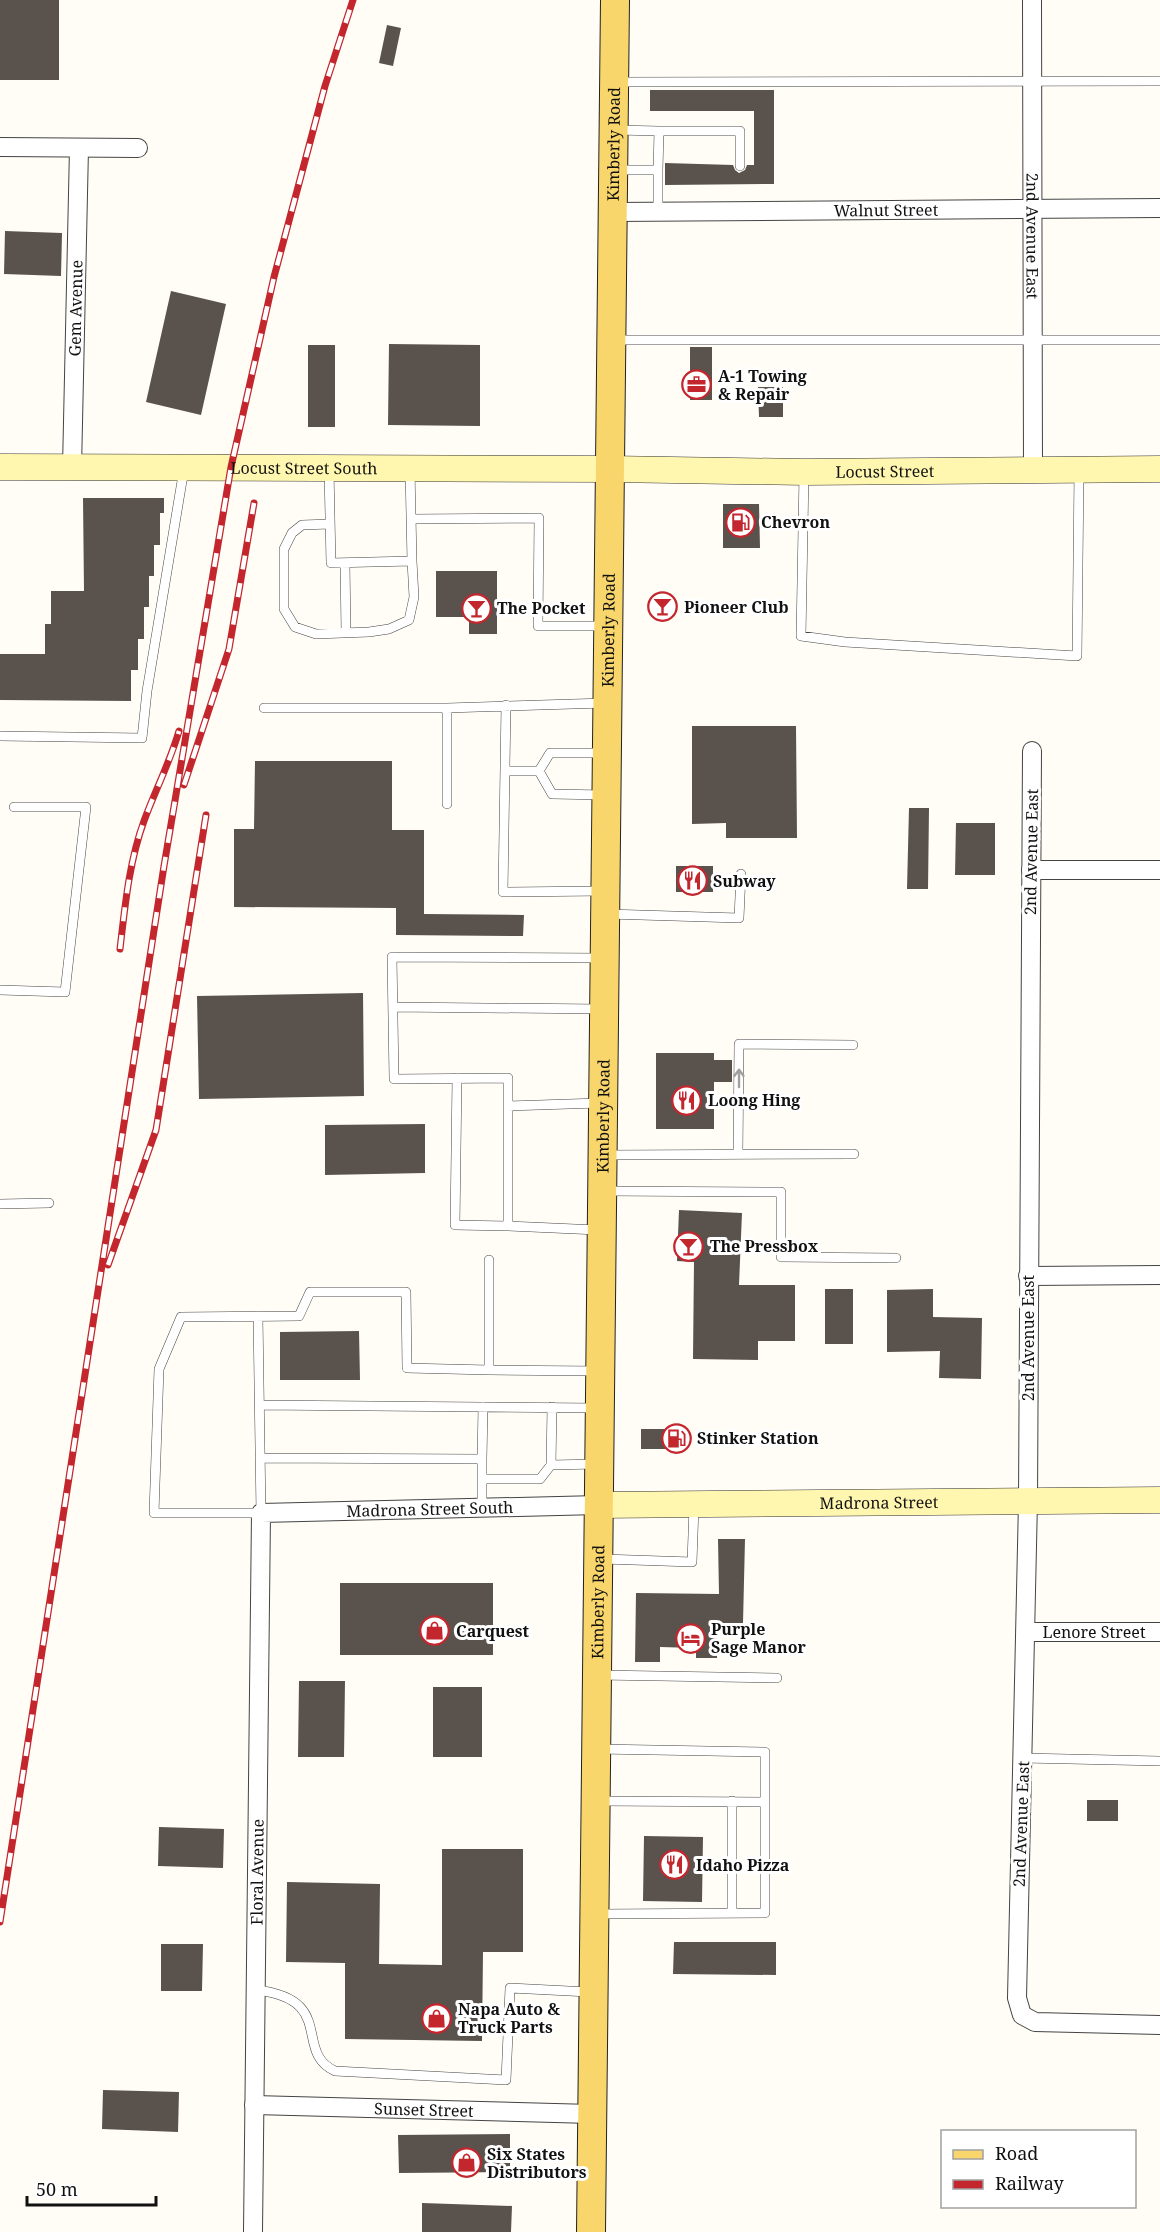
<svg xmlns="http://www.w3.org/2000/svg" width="1160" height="2232" viewBox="0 0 1160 2232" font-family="'Noto Serif',serif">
<rect width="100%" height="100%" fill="#fffdf5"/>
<path fill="#5a524d" d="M0 0H59V80H0Z
M387 25 401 28 393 66 379 63Z
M650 90H774V184L665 185V163L733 165 735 170 739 173 745 170 747 165H754V111H650Z
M5 231 62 233 61 276 4 274Z
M171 291 226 304 201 415 146 402Z
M389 344 480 345V426L388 425Z
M308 345H335V427H308Z
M690 347H712V400H690Z
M758 387H783V417H759Z
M83 498H164V513H160V545H154V576H149V607H144V639H138V670H131V701L0 700V654H45V624H51V591H84Z
M723 504H759L760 548H723Z
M436 571H497V634H469V617H436Z
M692 726H796L797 838H726V823L692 824Z
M255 761H392V830H424V914L524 915 523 936 396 935V908L234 907V829H254Z
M909 808H929L928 889H907Z
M956 823H995V875H955Z
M676 866H713V892H676Z
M363 993 364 1096 199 1099 197 996Z
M656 1053H714V1060H732V1082H714V1129H656Z
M425 1124V1173L325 1175V1125Z
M679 1210 742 1213 739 1285H795V1341H758V1360L693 1359 694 1262 677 1261Z
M825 1289H853V1344H825Z
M933 1289V1317L982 1318 981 1379 939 1378 940 1351 887 1352V1290Z
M359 1331 360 1380H280V1332Z
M641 1429H679L678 1449H641Z
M718 1539H745L743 1623H717V1658H696V1648L660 1647V1662H635L636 1593 719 1594Z
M340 1583H493V1655H340Z
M299 1681H345L344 1757H298Z
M433 1687H482V1757H433Z
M1087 1800H1118V1821H1087Z
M159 1827 224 1829 223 1868 158 1866Z
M644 1836 703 1837 702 1902 643 1901Z
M442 1849H523V1952H483L482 2041 345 2039V1963L286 1962 287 1882 380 1884 379 1964 442 1965Z
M674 1942H776V1975L673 1974Z
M161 1944H203L202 1991H161Z
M103 2090 179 2092 178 2132 102 2129Z
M510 2134V2172L399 2173 398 2135Z
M422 2203 512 2206 511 2232H422Z"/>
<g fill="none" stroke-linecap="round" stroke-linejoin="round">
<defs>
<path id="lane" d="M616 82 1160 81
M616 130 659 131
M616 170H658L659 131H740V166
M658 170V211
M613 340H1160
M329 470 331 563 412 561 410 470
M804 474 801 636 845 642 1077 656 1079 472
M411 519 539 518 538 626H606
M330 524 302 525 292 533 284 549V609L295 627 316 634 369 632 389 629 409 620 414 597 412 561
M345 563 346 633
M506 705 503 892 601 891
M264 708H447L605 703
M447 708V804
M0 736 142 738 147 691 184 469
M506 771H539
M604 795 552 794 539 771 550 753H604
M607 914 739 918 741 874
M0 990 65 992 86 807H14
M393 1007 600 1009
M457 1078 455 1225 508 1226
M508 1106 599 1103
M738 1154 739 1044 853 1045
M605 1155 854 1154
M604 1191 781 1192V1257L896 1258
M0 1204 49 1203
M598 1230 508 1226V1078L394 1079 392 957 602 958
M489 1260V1370L598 1371
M258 1317 261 1513H154L159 1369 181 1317 299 1316 310 1292H406L407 1368 489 1370
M260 1405 596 1408
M260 1458 482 1459 483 1407
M482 1459V1479H540L551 1465 552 1407
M551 1465 597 1464
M482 1479V1508
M603 1559 692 1562 694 1507
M599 1675 777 1678
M1023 1758 1160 1761
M599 1801 765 1802
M732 1801V1913
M596 1914 765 1913V1752L598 1749
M256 1990C337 1999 293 2052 335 2071L506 2080 510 1988 589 1992"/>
<g id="street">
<path id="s1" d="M1032 0 1033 470"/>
<path d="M0 147 138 148"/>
<path id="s2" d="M613 212 1160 208"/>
<path id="s3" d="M72 468 79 148"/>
<path d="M1032 751 1028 1501 1017 1998 1022 2015 1035 2022 1160 2025"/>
<path d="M1031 870H1160"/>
<path d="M1028 1276 1160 1275"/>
<path id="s4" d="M1026 1632H1160"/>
<path id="s5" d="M254 2105 592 2114"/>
<path id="s6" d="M253 2232 261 1513 599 1505"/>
</g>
<g id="secondary">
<path id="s7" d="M0 467 610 469 804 472 1160 469"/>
<path id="s8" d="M599 1505 1160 1500"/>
</g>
<g id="primary">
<path id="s9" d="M591 2232 615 0"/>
</g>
</defs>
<use href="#lane" stroke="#444" stroke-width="10"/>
<use href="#street" stroke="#444" stroke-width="20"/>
<use href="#secondary" stroke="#333" stroke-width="27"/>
<use href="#primary" stroke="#222" stroke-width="30"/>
<use href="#lane" stroke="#fff" stroke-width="9"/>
<use href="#street" stroke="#fff" stroke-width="18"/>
<use href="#secondary" stroke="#fff6b0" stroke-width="26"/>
<use href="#primary" stroke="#f9d66b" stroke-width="28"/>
<defs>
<path id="rail" d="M184 785 229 649 254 503
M120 949C125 906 129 862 144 821 155 791 170 762 179 731
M108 1265 156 1130 206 815
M0 1922 164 866 231 467 274 277 325 86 353 0"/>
</defs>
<use href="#rail" stroke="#c4262e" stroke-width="7"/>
<use href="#rail" stroke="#fff" stroke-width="4.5" stroke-dasharray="14" stroke-linecap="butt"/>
</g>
<defs><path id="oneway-shaft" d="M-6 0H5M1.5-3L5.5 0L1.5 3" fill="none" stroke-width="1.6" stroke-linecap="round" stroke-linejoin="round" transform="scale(1.5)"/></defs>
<use stroke="#a0a0a0" href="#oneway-shaft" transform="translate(739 1078) rotate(-90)"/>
<defs>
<symbol id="office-ring" viewBox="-11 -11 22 22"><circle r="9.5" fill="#fff" stroke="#c4262e" stroke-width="1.5"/><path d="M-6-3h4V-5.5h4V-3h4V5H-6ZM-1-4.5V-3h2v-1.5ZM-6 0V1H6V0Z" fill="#c4262e"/></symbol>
<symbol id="fuel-ring" viewBox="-11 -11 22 22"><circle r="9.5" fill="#fff" stroke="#c4262e" stroke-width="1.5"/><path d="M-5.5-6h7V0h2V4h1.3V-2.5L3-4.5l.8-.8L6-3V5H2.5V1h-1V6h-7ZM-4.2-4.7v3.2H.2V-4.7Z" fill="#c4262e"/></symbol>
<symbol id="bar-ring" viewBox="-11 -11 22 22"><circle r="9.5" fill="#fff" stroke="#c4262e" stroke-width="1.5"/><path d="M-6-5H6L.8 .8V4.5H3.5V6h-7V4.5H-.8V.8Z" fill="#c4262e"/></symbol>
<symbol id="restaurant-ring" viewBox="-11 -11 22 22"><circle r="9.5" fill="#fff" stroke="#c4262e" stroke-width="1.5"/><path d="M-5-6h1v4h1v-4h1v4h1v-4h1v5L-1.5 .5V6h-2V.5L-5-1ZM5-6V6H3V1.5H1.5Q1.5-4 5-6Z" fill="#c4262e"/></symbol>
<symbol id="shop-ring" viewBox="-11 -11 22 22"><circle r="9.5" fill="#fff" stroke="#c4262e" stroke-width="1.5"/><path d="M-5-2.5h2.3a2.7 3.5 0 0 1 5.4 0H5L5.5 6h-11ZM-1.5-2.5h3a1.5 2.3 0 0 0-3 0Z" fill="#c4262e"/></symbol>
<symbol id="hotel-ring" viewBox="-11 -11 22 22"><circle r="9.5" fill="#fff" stroke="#c4262e" stroke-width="1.5"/><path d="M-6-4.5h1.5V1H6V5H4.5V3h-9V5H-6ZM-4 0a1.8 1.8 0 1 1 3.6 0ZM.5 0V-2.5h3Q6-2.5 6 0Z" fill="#c4262e"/></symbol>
</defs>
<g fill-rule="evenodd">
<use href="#office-ring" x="680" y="368" width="33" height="33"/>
<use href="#fuel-ring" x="724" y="506" width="33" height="33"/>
<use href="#bar-ring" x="646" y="590" width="33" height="33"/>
<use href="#bar-ring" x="460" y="592" width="33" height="33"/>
<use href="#restaurant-ring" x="676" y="864" width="33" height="33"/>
<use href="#restaurant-ring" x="670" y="1084" width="33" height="33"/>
<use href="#bar-ring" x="672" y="1230" width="33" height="33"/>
<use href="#fuel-ring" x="660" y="1422" width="33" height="33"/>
<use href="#shop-ring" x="418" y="1614" width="33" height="33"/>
<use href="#hotel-ring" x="674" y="1622" width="33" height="33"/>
<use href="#restaurant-ring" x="658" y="1848" width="33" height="33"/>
<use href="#shop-ring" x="420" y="2002" width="33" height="33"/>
<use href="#shop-ring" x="450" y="2146" width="33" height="33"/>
</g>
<g text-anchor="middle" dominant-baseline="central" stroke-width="6" stroke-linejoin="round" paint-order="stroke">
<g font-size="16" fill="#111" stroke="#fff">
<text stroke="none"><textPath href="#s9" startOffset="2088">Kimberly Road</textPath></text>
<text stroke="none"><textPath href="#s2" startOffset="273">Walnut Street</textPath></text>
<text stroke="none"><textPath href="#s1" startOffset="236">2nd Avenue East</textPath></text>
<text stroke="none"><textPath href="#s3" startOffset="160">Gem Avenue</textPath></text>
<text stroke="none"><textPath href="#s7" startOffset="304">Locust Street South</textPath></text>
<text stroke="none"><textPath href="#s7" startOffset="885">Locust Street</textPath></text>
<text stroke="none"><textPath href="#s9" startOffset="1602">Kimberly Road</textPath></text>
<text transform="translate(1031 852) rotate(-89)">2nd Avenue East</text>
<text stroke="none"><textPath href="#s9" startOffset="1116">Kimberly Road</textPath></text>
<text transform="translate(1028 1338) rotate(-90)">2nd Avenue East</text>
<text stroke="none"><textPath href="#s8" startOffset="280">Madrona Street</textPath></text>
<text stroke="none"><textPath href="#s6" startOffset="888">Madrona Street South</textPath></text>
<text stroke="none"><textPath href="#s9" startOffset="630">Kimberly Road</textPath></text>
<text stroke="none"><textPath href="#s4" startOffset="68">Lenore Street</textPath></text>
<text transform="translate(1021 1824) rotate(-88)">2nd Avenue East</text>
<text stroke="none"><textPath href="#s6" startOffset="360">Floral Avenue</textPath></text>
<text stroke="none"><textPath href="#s5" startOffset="170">Sunset Street</textPath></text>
</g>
<g font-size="16" font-weight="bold" fill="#111" stroke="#fff" text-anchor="start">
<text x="718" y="376">A-1 Towing<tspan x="718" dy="18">&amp; Repair</tspan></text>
<text x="761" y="522">Chevron</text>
<text x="684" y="607">Pioneer Club</text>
<text x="497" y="608">The Pocket</text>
<text x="713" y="881">Subway</text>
<text x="708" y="1100">Loong Hing</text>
<text x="710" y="1246">The Pressbox</text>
<text x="697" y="1438">Stinker Station</text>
<text x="711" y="1629">Purple<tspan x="711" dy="18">Sage Manor</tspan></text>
<text x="456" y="1631">Carquest</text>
<text x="696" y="1865">Idaho Pizza</text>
<text x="458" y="2009">Napa Auto &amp;<tspan x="458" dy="18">Truck Parts</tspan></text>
<text x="487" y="2154">Six States<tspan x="487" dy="18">Distributors</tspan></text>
</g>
</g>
<rect x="941" y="2130" width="195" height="78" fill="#ffffff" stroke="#a0a0a0" stroke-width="1.5"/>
<rect x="953" y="2150" width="30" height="9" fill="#f9d66b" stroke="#a0a0a0" stroke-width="1.5"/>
<text x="995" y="2160" font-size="18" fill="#111111">Road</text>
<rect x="953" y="2180" width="30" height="9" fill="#c4262e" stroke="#a0a0a0" stroke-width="1.5"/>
<text x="995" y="2190" font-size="18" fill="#111111">Railway</text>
<path d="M27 2196v9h129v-9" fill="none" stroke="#111111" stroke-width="3"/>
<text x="36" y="2196" font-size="18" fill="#111111" stroke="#ffffff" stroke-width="4.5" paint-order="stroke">50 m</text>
</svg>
